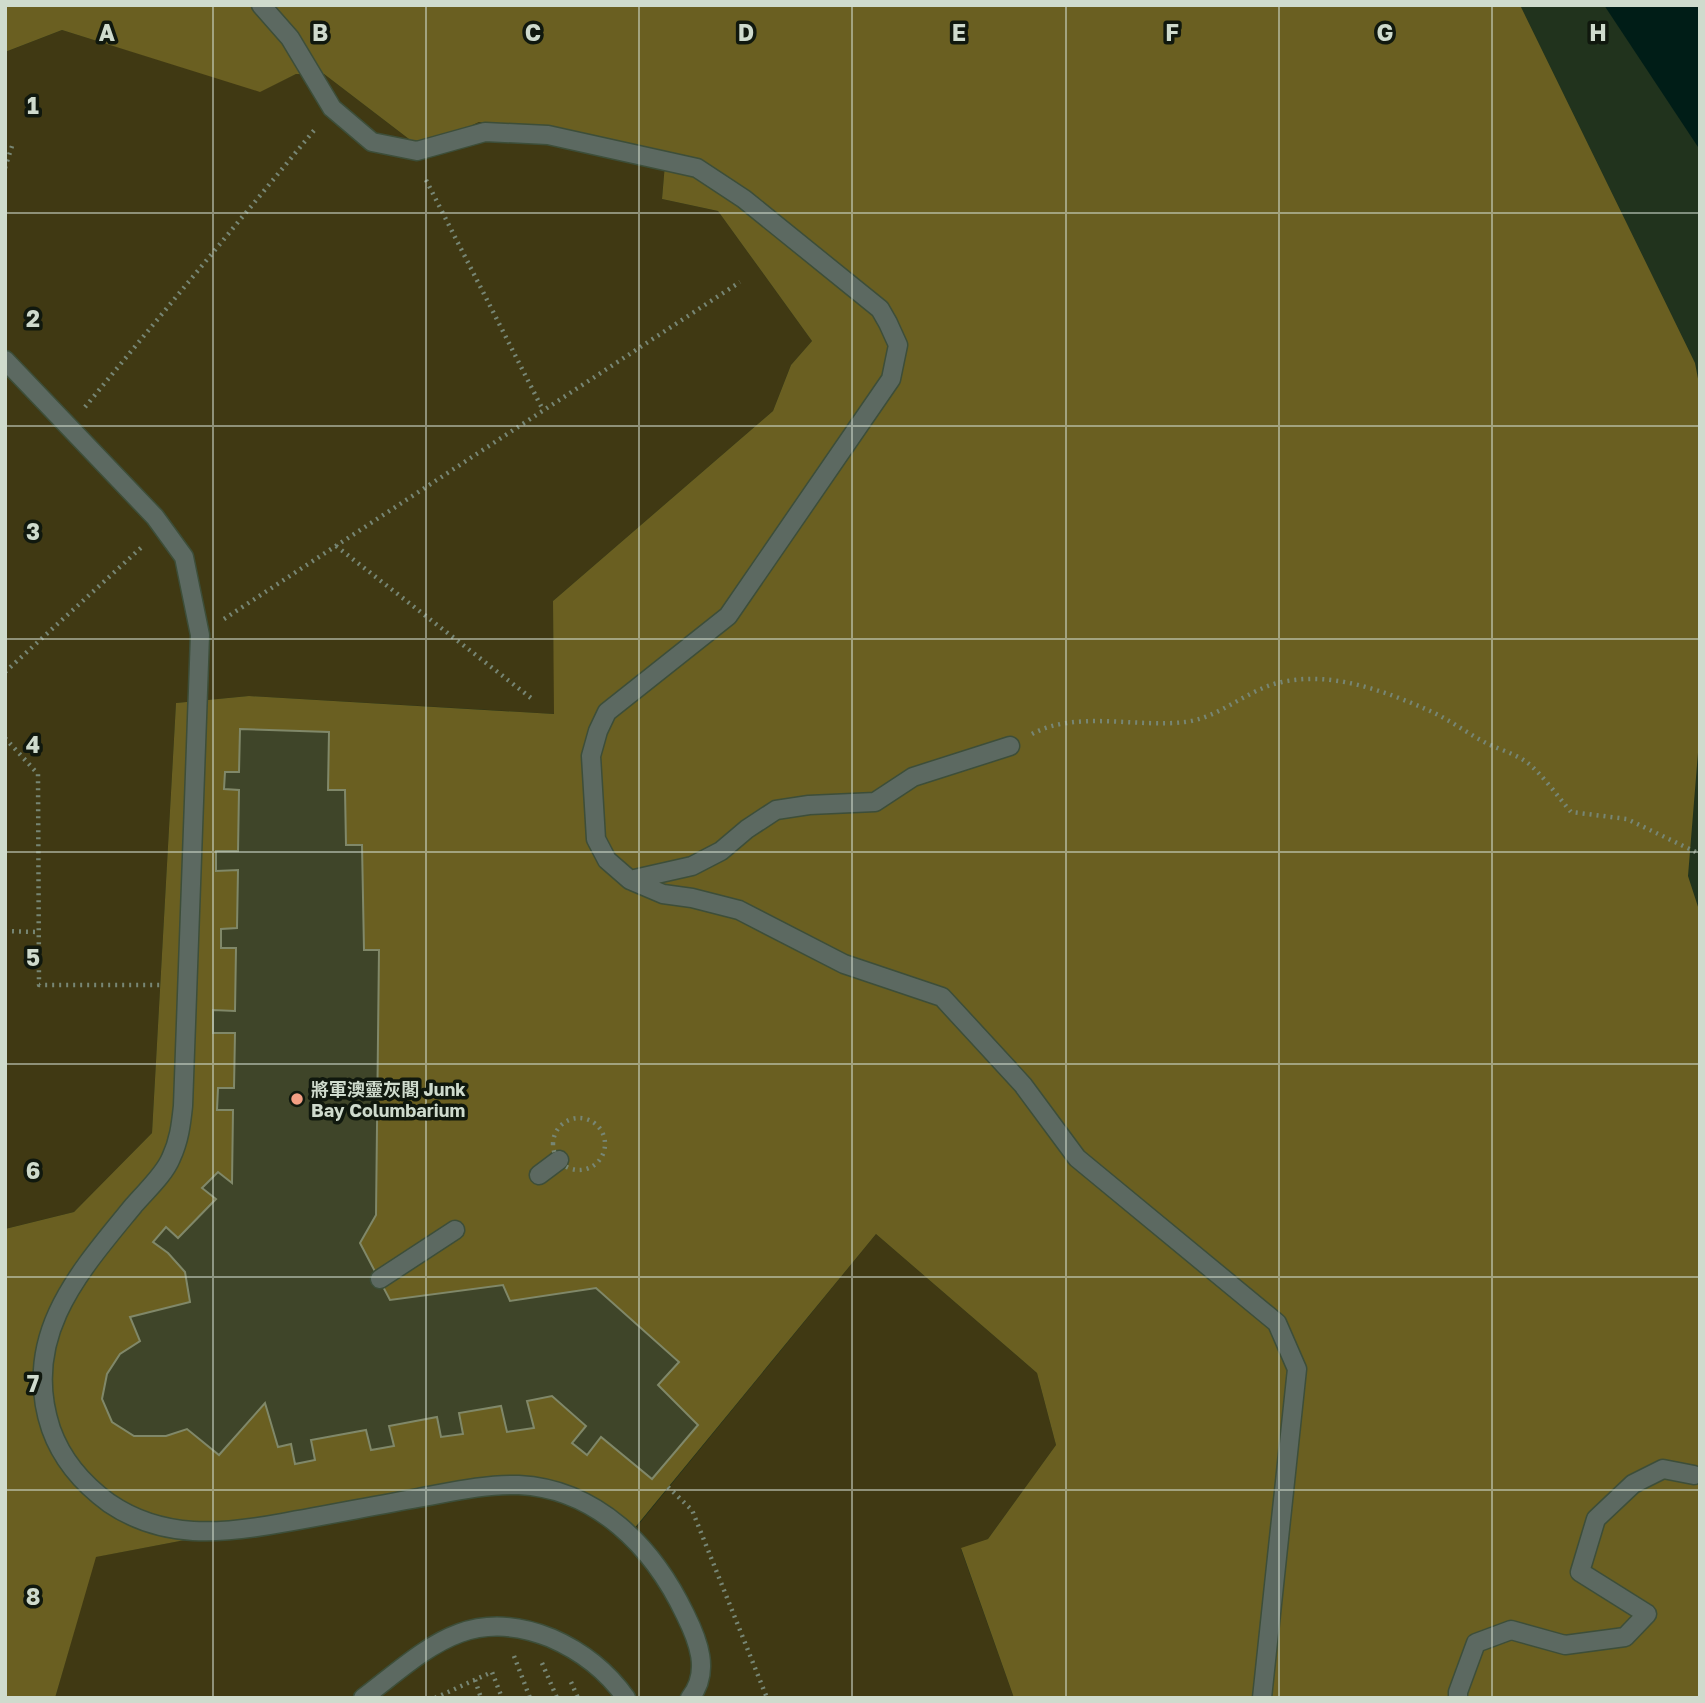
<svg xmlns="http://www.w3.org/2000/svg" width="1705" height="1703" viewBox="0 0 1705 1703" font-family="'Golos Text','Noto Sans TC',sans-serif">
<rect width="100%" height="100%" fill="#21331d"/>
<path fill="#403913" d="M62 30 260 91 296 74H324L422 149 479 122 666 152 662 199 718 211 812 341 791 365 773 411 553 601 555 714 249 696 176 703 152 1133 74 1212 5 1229V52Z
M876 1234 1037 1373 1056 1445 988 1539 961 1549 1014 1698H55L95 1557 454 1489 560 1486 634 1530Z"/>
<path fill="#6a5f21" d="M5 5H1520L1695 363 1700 389V728L1688 876 1700 913V1698H1014L961 1548 988 1539 1056 1445 1037 1373 876 1234 633 1530 560 1486 454 1489 96 1557 55 1698H5V1229L74 1212 152 1133 176 703 249 696 554 714 553 601 773 411 791 365 812 341 718 211 662 199 666 152 479 122 422 149 324 74H296L260 92 62 30 5 52Z"/>
<path fill="#001d17" d="M1604 5H1700V150Z"/>
<path fill="#3f4529" stroke="#808869" stroke-width="2" d="M240 729 329 732 328 790H345L346 845H362L364 950H379L376 1215 360 1243 390 1300 503 1285 510 1301 596 1288 679 1362 658 1385 698 1425 652 1479 601 1437 587 1455 572 1443 586 1426 552 1396 527 1401 534 1428 507 1432 501 1406 459 1413 463 1434 441 1437 437 1417 389 1426 394 1446 371 1450 366 1430 311 1440 315 1460 295 1464 291 1444 278 1447 265 1403 219 1455 187 1429 166 1436H134L112 1422 102 1399 107 1374 120 1354 140 1341 130 1317 190 1302 185 1272 168 1253 153 1242 166 1227 178 1238 216 1199 202 1188 218 1172 232 1183 233 1110H217L218 1088H234L235 1033H213V1010L235 1011 236 948H221V929L237 928 238 870 216 871V851H238L239 790 224 789 225 772H239Z"/>
<g fill="none" stroke-linecap="round" stroke-linejoin="round">
<defs>
<path id="lane" d="M261 5 290 38 332 108 372 142 417 151 485 132 548 135 697 168 744 199 880 309 888 323 898 345 891 379 728 616 607 712 598 731 591 756 596 839 607 860 630 880 663 894 692 898 739 910 844 964 942 997 1023 1085 1077 1158 1277 1323 1297 1369 1262 1698
M630 880 692 866 721 851 747 829 776 810 809 805 875 802 913 777 1010 746
M1458 1698V1692L1476 1643 1511 1630 1565 1645 1625 1637 1647 1614 1580 1572 1596 1519 1633 1484 1663 1469 1694 1475"/>
<path id="street" d="M5 360 155 517 184 557 200 635 183 1106C181 1125 179 1141 171 1158 164 1175 146 1191 134 1205 80 1271 20 1336 51 1429 62 1460 83 1484 109 1503 163 1540 222 1534 282 1523 328 1515 373 1506 418 1498 451 1492 485 1484 519 1485 597 1489 653 1547 685 1614 698 1640 711 1672 690 1698
M539 1175 559 1160
M380 1279 455 1230
M363 1698C425 1651 467 1604 551 1638 581 1651 607 1671 626 1698"/>
</defs>
<use href="#lane" stroke="#3d4e39" stroke-width="21"/>
<use href="#street" stroke="#3d4e39" stroke-width="21"/>
<path stroke="#778674" stroke-width="4.5" stroke-dasharray="2 5" stroke-linecap="butt" d="M5 168 12 146
M426 180 543 410
M85 407 316 128
M336 546 531 698
M224 619 740 282
M5 672 144 545
M1032 734C1075 710 1139 728 1185 722 1220 718 1247 689 1282 682 1332 671 1385 691 1430 711 1450 720 1467 733 1486 743 1498 749 1513 753 1525 761 1539 770 1559 798 1571 812L1627 819 1700 854
M5 738 38 774 39 985H162
M5 931 38 932
M553 1144a26 26 0 1 1 52 0a26 26 0 1 1-52 0Z
M668 1487 692 1510 767 1698
M514 1656 530 1698
M542 1663 557 1698
M475 1680 481 1698
M571 1682 578 1698
M435 1698 492 1672 502 1698"/>
<use href="#lane" stroke="#5c6961" stroke-width="18"/>
<use href="#street" stroke="#5c6961" stroke-width="18"/>
</g>
<path fill="none" stroke="#cfdbcd" stroke-width="2" stroke-opacity="0.55" d="M213 5V1698M426 5V1698M639 5V1698M852 5V1698M1066 5V1698M1279 5V1698M1492 5V1698M5 213H1700M5 426H1700M5 639H1700M5 852H1700M5 1064H1700M5 1277H1700M5 1490H1700"/>
<circle fill="#f39f84" stroke="#10180e" stroke-width="2.5" cx="297" cy="1099" r="7"/>
<g text-anchor="middle" dominant-baseline="central" stroke-width="7" stroke-linejoin="round" paint-order="stroke">
<g font-size="18" font-weight="bold" fill="#cfdbcd" stroke="#10180e" text-anchor="start">
<text x="311" y="1089">將軍澳靈灰閣 Junk<tspan x="311" dy="21">Bay Columbarium</tspan></text>
</g>
</g>
<g font-size="23" text-anchor="middle" font-weight="bold" fill="#cfdbcd" stroke="#10180e" stroke-width="7" stroke-linejoin="round" paint-order="stroke">
<text x="107" y="41">A</text>
<text x="320" y="41">B</text>
<text x="533" y="41">C</text>
<text x="746" y="41">D</text>
<text x="959" y="41">E</text>
<text x="1172" y="41">F</text>
<text x="1385" y="41">G</text>
<text x="1598" y="41">H</text>
<text x="33" y="114">1</text>
<text x="33" y="327">2</text>
<text x="33" y="540">3</text>
<text x="33" y="753">4</text>
<text x="33" y="966">5</text>
<text x="33" y="1179">6</text>
<text x="33" y="1392">7</text>
<text x="33" y="1605">8</text>
</g>
<rect width="1705" height="1703" fill="none" stroke="#cfdbcd" stroke-width="14"/>
</svg>
